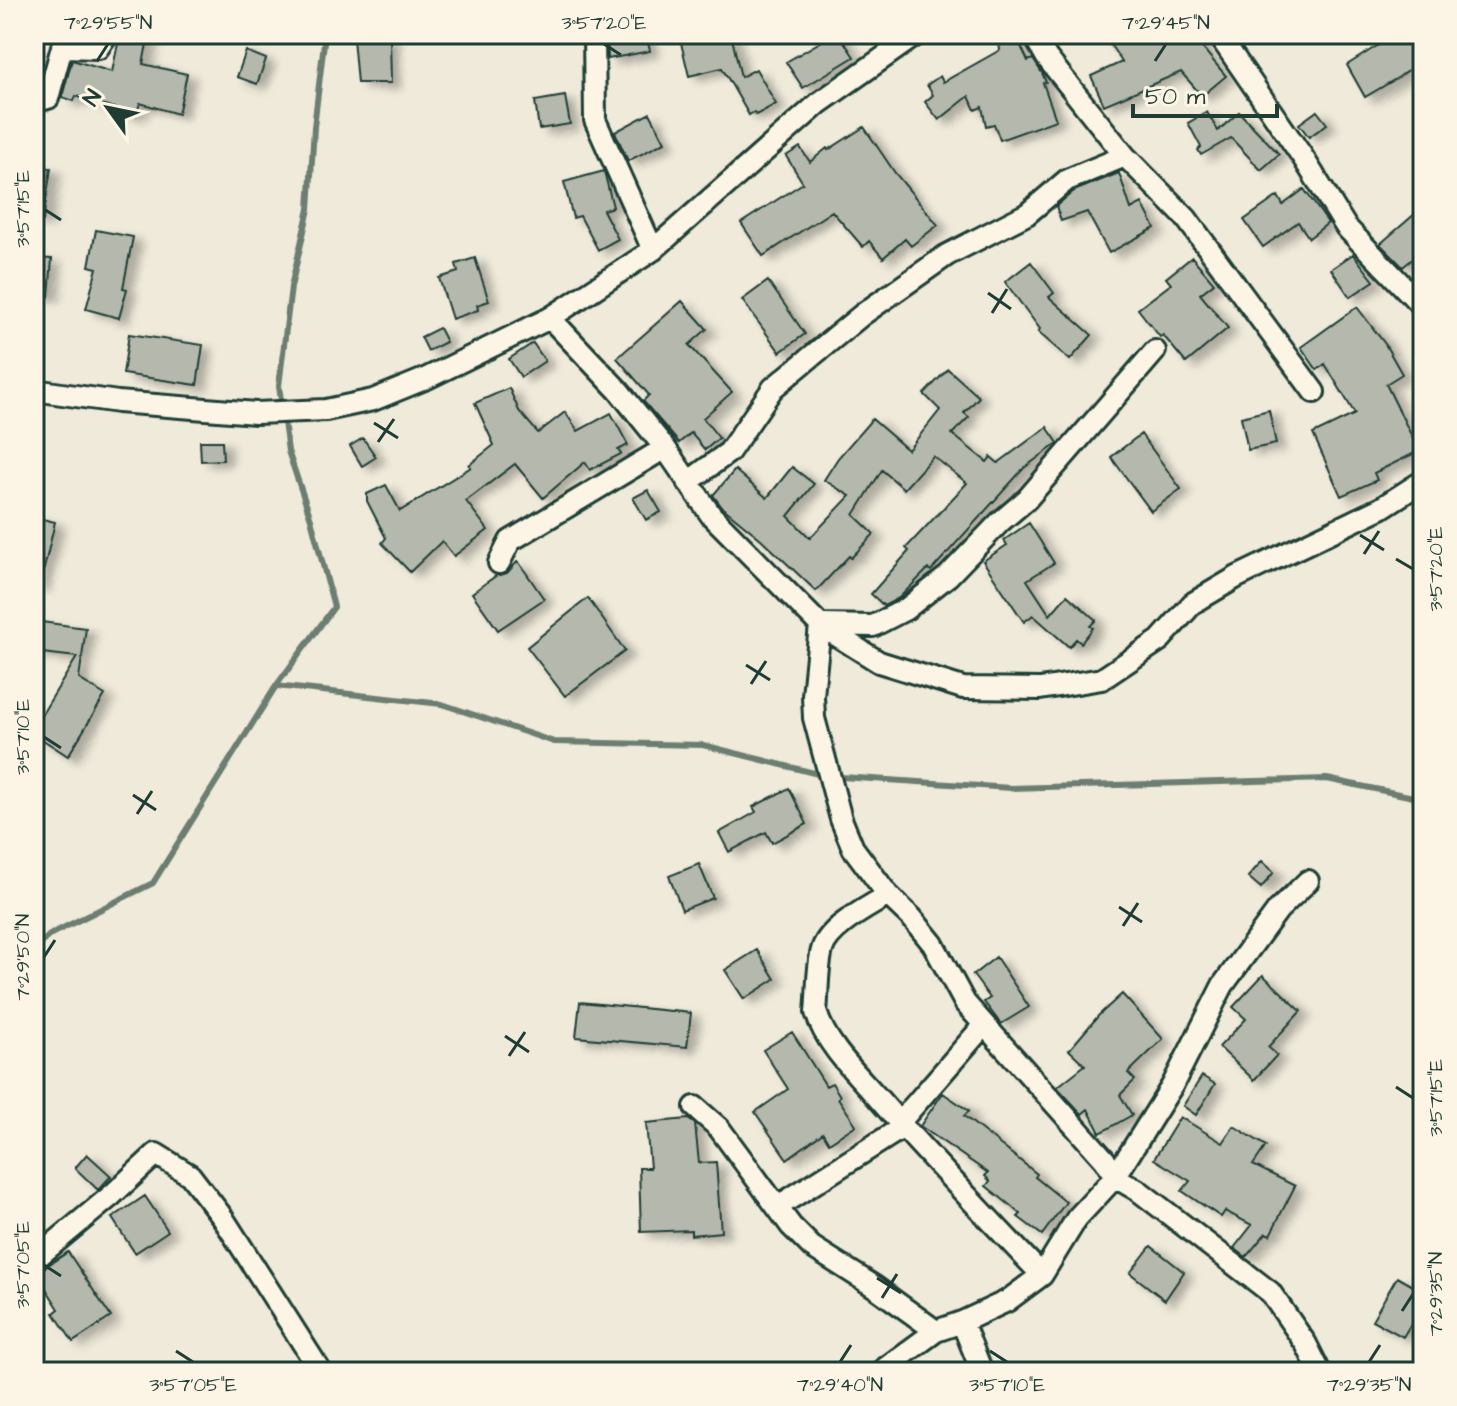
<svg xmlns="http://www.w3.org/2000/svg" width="1457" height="1406" viewBox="0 0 1457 1406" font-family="'Architects Daughter',sans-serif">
<defs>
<filter id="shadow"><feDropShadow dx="9" dy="5" stdDeviation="4" flood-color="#0004"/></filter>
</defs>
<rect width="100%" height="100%" fill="#efeada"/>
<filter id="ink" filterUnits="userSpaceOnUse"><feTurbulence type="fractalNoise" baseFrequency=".0125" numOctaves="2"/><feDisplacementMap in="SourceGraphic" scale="16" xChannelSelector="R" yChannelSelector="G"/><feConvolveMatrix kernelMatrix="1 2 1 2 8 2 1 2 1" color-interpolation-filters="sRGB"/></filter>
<g filter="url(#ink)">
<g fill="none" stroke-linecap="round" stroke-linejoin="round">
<path stroke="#6c7d71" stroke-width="6" d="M276 686 442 704 554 742 703 745 826 776 1011 788 1327 779 1423 799
M34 949 51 934 153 883 276 686 334 607 311 519 288 451 279 386 291 287 309 209 314 127 325 34"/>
</g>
<path fill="#b5b9ad" stroke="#1f3d34" stroke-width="2" filter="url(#shadow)" d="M120 34H149L143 64 187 74 178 114 140 103 136 115 76 96 74 101 62 97 72 60 112 72Z
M607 34H646L650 51 608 59Z
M716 34H731L741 77 756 69 776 104 756 115 754 112 749 115 722 68 689 76 681 43Z
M834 34H839L854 57 803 88 786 62Z
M1103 34H1205L1199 44 1226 76 1202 96 1181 72 1104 105 1091 76 1122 62Z
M1396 34H1411L1423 50V59L1399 77 1365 97 1347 65Z
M390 36 391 83H357L353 38Z
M1017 38 1028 61 1033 59 1042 73 1046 82 1043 83 1056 120 1000 140 994 124 986 126 982 107 975 110 969 96 939 120 925 102 933 95 927 85 940 76 943 82 1000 50 999 43Z
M246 51 266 59 257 84 237 77Z
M565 96 570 124 539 129 535 101Z
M1317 111 1327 124 1309 137 1299 124Z
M1207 112 1218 131 1239 112 1279 154 1261 170 1231 138 1201 155 1198 150 1201 147 1188 123Z
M650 113 665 142 628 161 615 132Z
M864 127 895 173 938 225 911 246 905 239 883 258 869 241 863 247 832 211 763 256 741 223 803 183 786 156 800 147 810 162 827 148 828 150Z
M34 166 51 168 43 221 34 220Z
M604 171 613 207 603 210 618 239 598 250 580 216 573 218 564 182Z
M1119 173 1131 209 1142 203 1155 228 1109 253 1087 212 1061 221 1056 206 1074 191Z
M1304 189 1328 223 1309 238 1298 222 1263 247 1244 220 1278 196 1283 205Z
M1423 207V250L1403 267 1380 244Z
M96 230 133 237 123 288 127 289 119 318 86 309 97 268 89 266Z
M1353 254 1374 281 1350 297 1331 269Z
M1192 257 1214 283 1200 294 1228 328 1186 363 1163 335 1160 337 1138 309 1171 284 1166 278Z
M35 258 52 259 49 296 34 294Z
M475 258 489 301 477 305 478 310 452 319 439 278 458 272 456 264Z
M1031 262 1054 293 1049 297 1092 335 1070 360 1038 332 1040 329 1005 282Z
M768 281 805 334 780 352 742 300Z
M682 301 707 329 689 345 732 392 703 418 719 438 705 450 691 433 679 443 643 401 649 395 617 358Z
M1357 307 1385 344 1402 374 1386 384 1419 451 1374 473 1377 480 1341 496 1313 434 1355 414 1325 364 1317 370 1301 347Z
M439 328 446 342 428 351 421 337Z
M129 334 203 345 197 385 123 374Z
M533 343 545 361 521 377 509 359Z
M948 369 979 397 964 413 969 417 952 434 987 462 991 457 998 463 1047 427 1058 443 1024 468 931 571 928 569 899 598 884 606 871 594 909 551 906 548 967 483 933 456 904 489 882 470 854 515 874 534 851 558 849 556 816 591 761 539 722 507 713 495 735 470 767 498 792 467 814 484 788 516 810 538 850 496 824 480 838 458 872 419 908 450 940 410 924 394Z
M509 388 519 411 538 433 565 412 578 431 611 413 628 445 618 450 621 454 590 470 585 462 543 498 515 464 466 501 488 530 454 556 442 541 410 572 382 543 386 538 367 501V494L386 485 400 511 471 467 469 465 494 445 475 403Z
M1269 410 1276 444 1248 450 1241 417Z
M1141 434 1181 489 1151 511 1111 457Z
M363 438 376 457 362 466 350 446Z
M200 441H222L223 460 201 461Z
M648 490 661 512 646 520 633 498Z
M34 517 55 522 40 586 34 585Z
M1029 523 1054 563 1027 580 1050 615 1067 595 1096 620 1090 626 1093 628 1081 643 1076 639 1069 647 1033 615 1024 622 983 561 1007 545 1004 540Z
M518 561 544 599 498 630 472 593 497 575 507 573Z
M588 598 625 651 565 696 527 647Z
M34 621 86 628 79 679 105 695 68 756 34 734V727L77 657 34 652Z
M789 788 807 824 772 843 766 832 729 852 719 833 756 812 753 807Z
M1262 861 1274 872 1261 888 1248 877Z
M699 864 713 898 682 910 669 876Z
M757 950 775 979 744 999 725 970Z
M996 957 1029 1007 1001 1024 984 1002 990 998 973 975Z
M1263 975 1301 1011 1268 1047 1277 1055 1254 1080 1219 1047 1246 1019 1233 1007Z
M1122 994 1163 1039 1128 1073 1135 1080 1120 1095 1132 1115 1100 1133 1088 1109 1082 1114 1057 1087 1085 1065 1069 1050 1099 1015Z
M580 1002 691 1013 687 1047 576 1037Z
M792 1032 826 1086 832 1083 840 1096 838 1098 856 1125 829 1143 823 1133 787 1159 755 1112 788 1089 763 1050Z
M1202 1076 1215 1084 1196 1115 1183 1106Z
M943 1093 969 1111 964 1116 1037 1174 1035 1177 1066 1202 1042 1235 1018 1217 1021 1214 986 1186 990 1181 985 1176 988 1173 920 1126Z
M1180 1117 1223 1143 1234 1126 1266 1146 1253 1165 1295 1186 1270 1235 1266 1233 1246 1257 1234 1248 1252 1225 1225 1211 1221 1217 1182 1191 1190 1181 1154 1159Z
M688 1119 695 1124 699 1163 716 1162 721 1232 691 1235V1230L641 1232 639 1168H650L646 1123Z
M87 1154 111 1176 98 1190 75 1168Z
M145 1196 168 1231 135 1253 112 1218Z
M1151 1246 1184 1272 1165 1300 1130 1273Z
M68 1252 111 1317 73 1342 54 1313 59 1309 36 1273Z
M1397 1277 1423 1292V1303L1403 1337 1372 1320Z"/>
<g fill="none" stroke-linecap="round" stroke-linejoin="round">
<defs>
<path id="street" d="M594 34 595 120 653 250
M1033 34 1047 58 1125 156 1186 218 1314 392
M1218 34 1302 156 1346 227 1423 307
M34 102 48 98 62 47 98 48 107 34
M550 318 619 391 665 448 711 515 820 625 813 696 814 718 841 819 853 848 888 895 912 918 933 944 965 1003 1105 1160 1115 1177 1139 1191 1270 1292 1306 1344 1320 1372
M34 390 118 402 256 413 326 410 373 400 427 378 550 318 653 250 819 103 917 34
M688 482 729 452 773 388 863 314 947 255 1027 214 1067 180 1125 156
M499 563 510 541 665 448
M820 625 879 662 963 688 1040 689 1102 679 1160 640 1193 603 1237 577 1381 508 1423 481
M824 625 873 626 906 609 948 576 1000 522 1027 499 1155 351
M888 895C869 907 828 927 822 950 817 968 818 994 816 1012 826 1045 855 1072 877 1097 930 1158 986 1216 1042 1275
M695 1107 719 1128 791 1226 812 1247 875 1287 936 1331
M899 1123 984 1025
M777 1207 903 1127
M34 1260 112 1195 156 1154 190 1175 223 1218 321 1372
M962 1322 982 1372
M880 1372 936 1331 962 1322 1007 1301 1042 1275 1077 1218 1115 1177 1172 1086 1223 985 1278 910 1308 881"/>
</defs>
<use href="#street" stroke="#1f3d34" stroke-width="26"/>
<use href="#street" stroke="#fcf5e5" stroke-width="20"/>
</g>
</g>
<path fill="none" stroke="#1f3d34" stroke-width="3" d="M604 44 621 55M97 61 108 44M1155 61 1166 44M44 209 61 220M988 293 1011 309M992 313 1007 289M374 423 398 438M378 442 394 419M1360 535 1384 550M1364 554 1379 531M1396 559 1413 569M746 665 770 680M751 684 766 661M44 737 61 748M133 795 156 810M137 814 152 791M1119 907 1142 922M1123 926 1138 903M44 957 55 940M505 1036 529 1052M509 1056 525 1032M1396 1087 1413 1098M44 1265 61 1276M877 1278 901 1293M882 1298 897 1274M1402 1311 1413 1294M176 1351 193 1362M990 1351 1007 1362M840 1362 851 1345M1369 1362 1380 1345"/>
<rect width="1457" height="1406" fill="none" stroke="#fcf5e5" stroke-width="88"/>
<g transform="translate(108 108) rotate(303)" stroke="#fcf5e5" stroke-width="6" paint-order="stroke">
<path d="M0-6L14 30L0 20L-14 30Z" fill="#1f3d34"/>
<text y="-12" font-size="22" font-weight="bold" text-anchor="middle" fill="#1f3d34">N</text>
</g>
<path d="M1133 104v12h144v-12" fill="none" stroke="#1f3d34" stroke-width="4"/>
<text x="1145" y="104" font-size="24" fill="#1f3d34" stroke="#fcf5e5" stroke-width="6" paint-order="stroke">50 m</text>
<rect x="44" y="44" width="1369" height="1318" fill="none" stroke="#1f3d34" stroke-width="3"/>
<g font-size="20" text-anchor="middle" fill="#1f3d34">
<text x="108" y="29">7°29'55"N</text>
<text x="604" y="29">3°57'20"E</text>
<text x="1166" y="29">7°29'45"N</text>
<text transform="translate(22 209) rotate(-90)" y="7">3°57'15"E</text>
<text transform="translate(1435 569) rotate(-90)" y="7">3°57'20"E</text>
<text transform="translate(22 737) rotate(-90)" y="7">3°57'10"E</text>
<text transform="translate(22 957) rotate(-90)" y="7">7°29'50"N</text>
<text transform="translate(1435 1098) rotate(-90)" y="7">3°57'15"E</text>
<text transform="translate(22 1265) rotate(-90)" y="7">3°57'05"E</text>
<text transform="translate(1435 1294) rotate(-90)" y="7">7°29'35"N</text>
<text x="193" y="1391">3°57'05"E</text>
<text x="840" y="1391">7°29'40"N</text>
<text x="1007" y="1391">3°57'10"E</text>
<text x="1369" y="1391">7°29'35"N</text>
</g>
</svg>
